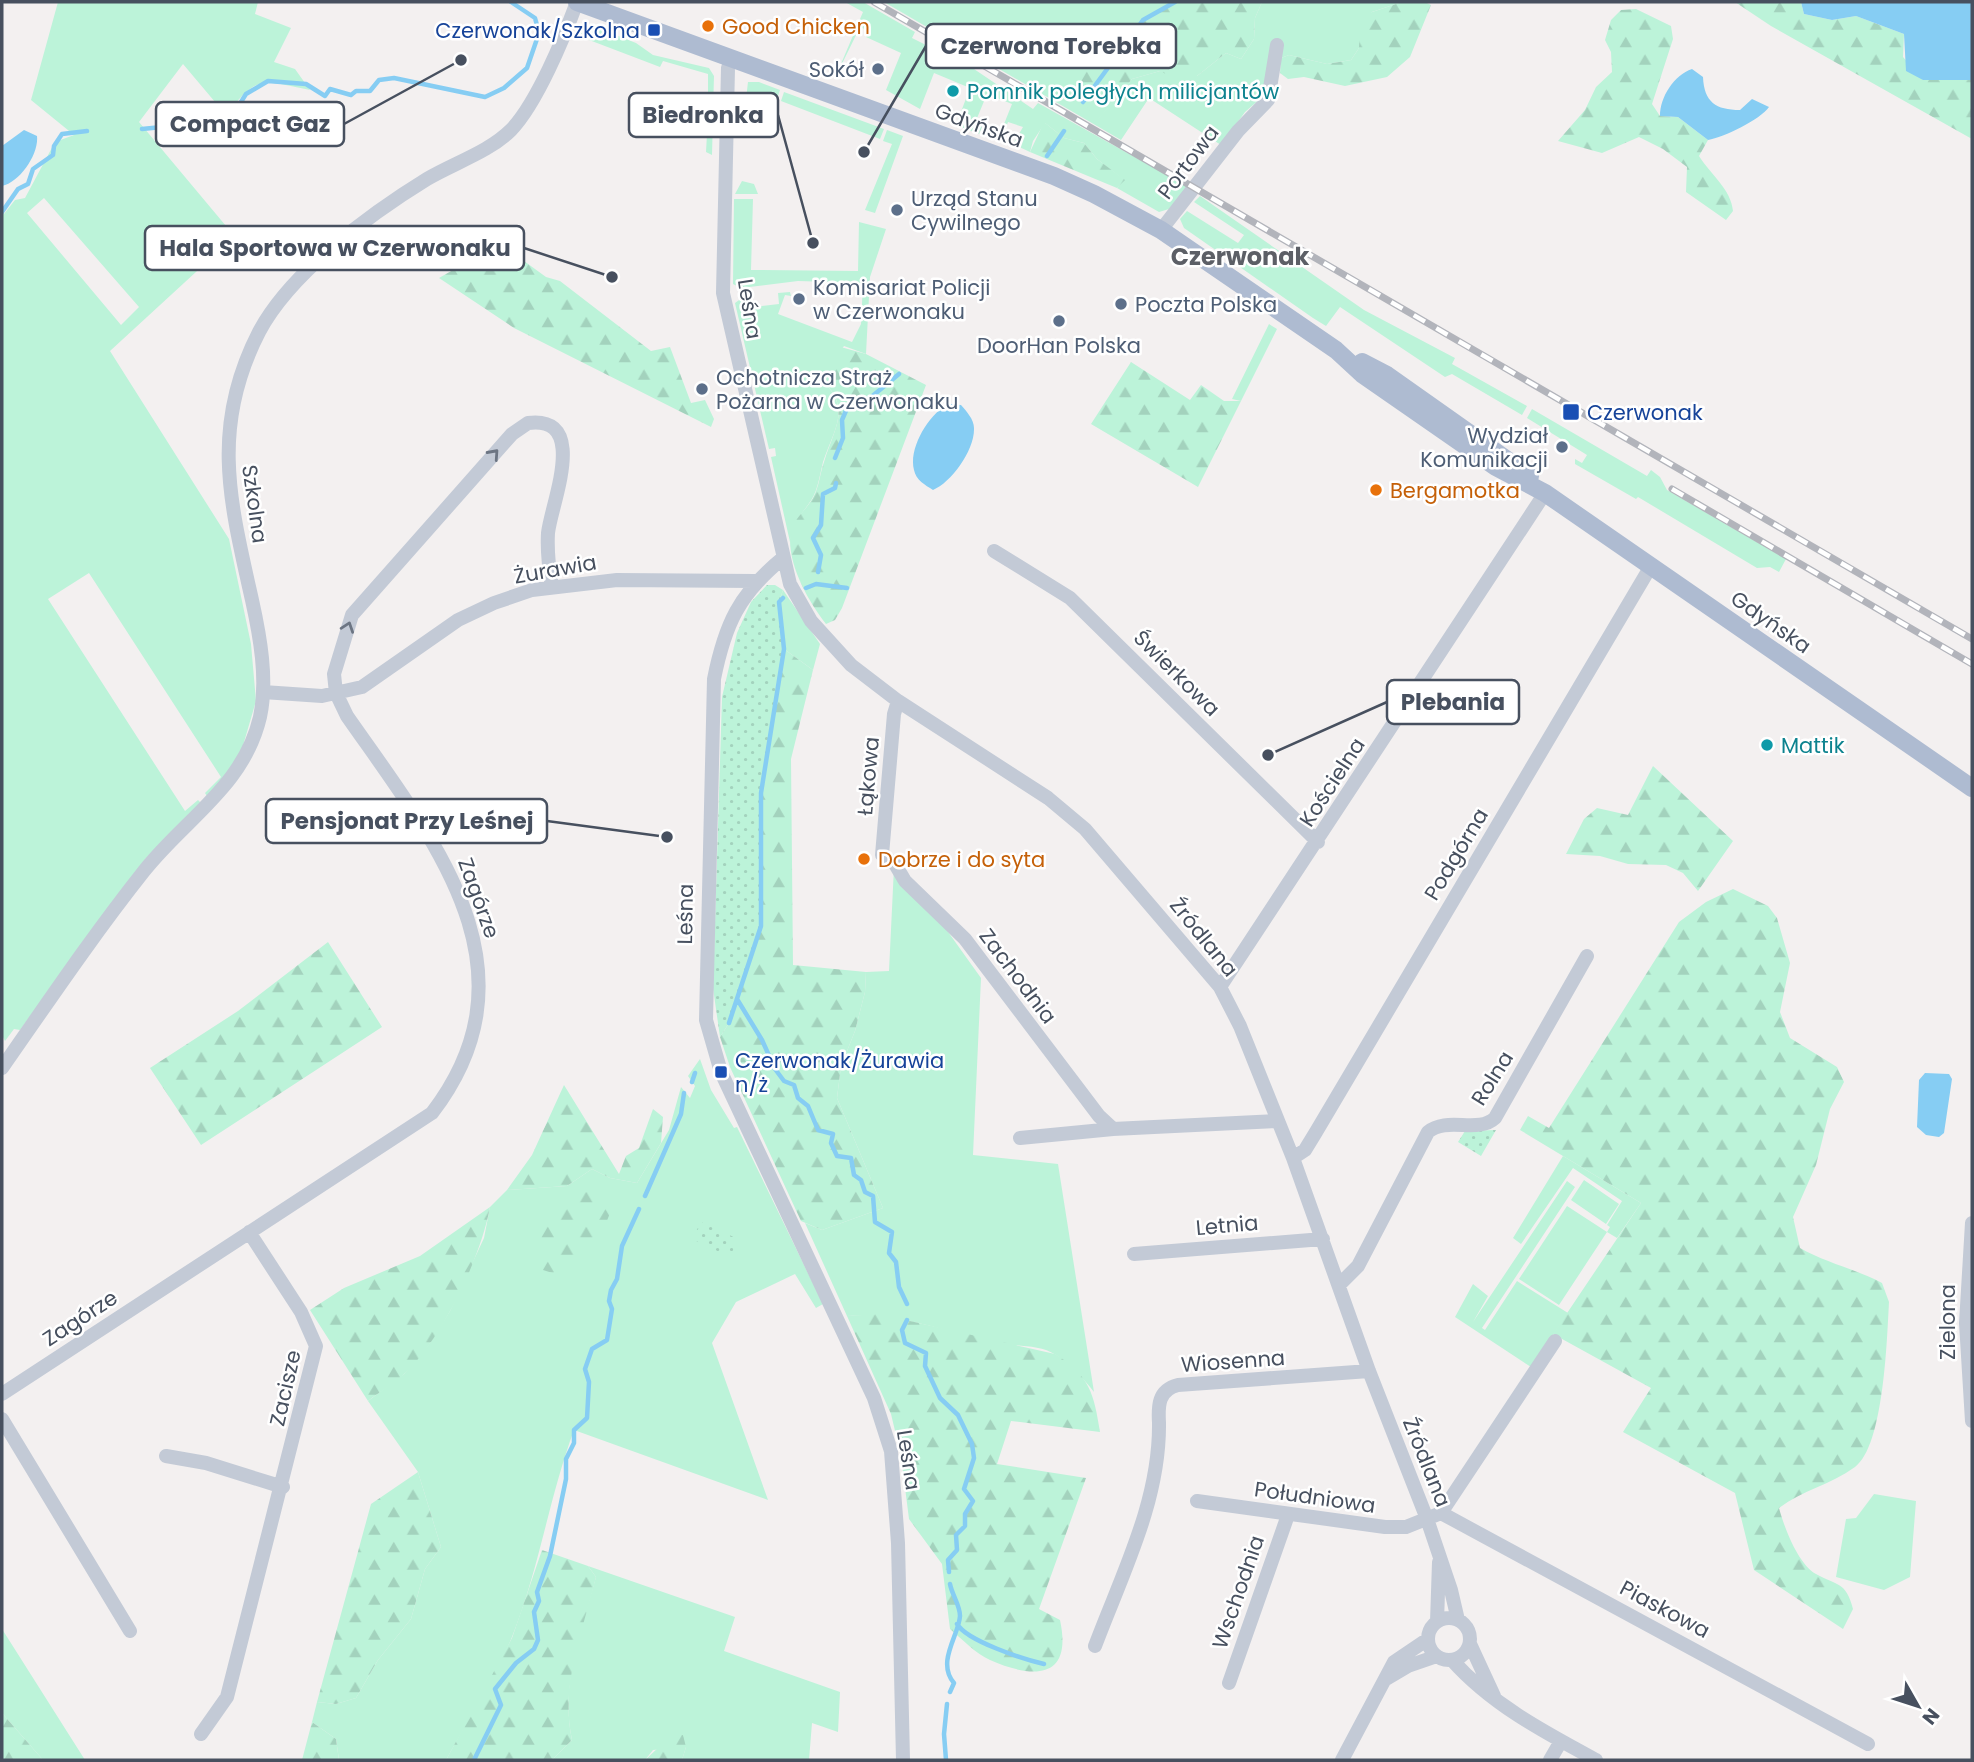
<svg xmlns="http://www.w3.org/2000/svg" width="1974" height="1762" viewBox="0 0 1974 1762" font-family="Poppins,sans-serif">
<defs>
<pattern id="forest-firs" width="22" height="20" patternUnits="userSpaceOnUse" patternTransform="scale(1.75)"><rect width="22" height="20" fill="#bcf3d9"/><path d="M5 1l3.5 6h-7zM16 11l3.5 6h-7z" fill="#a3d2bd"/></pattern>
<pattern id="park-dots" width="8" height="8" patternUnits="userSpaceOnUse" patternTransform="scale(1.75)"><rect width="8" height="8" fill="#bcf3d9"/><path d="M2 2h.1M6 6h.1" fill="none" stroke="#a3d2bd" stroke-width="1.8" stroke-linecap="round"/></pattern>
</defs>
<rect width="100%" height="100%" fill="#f3f0f0"/>
<path fill="#bcf3d9" fill-rule="evenodd" d="M58 2H258L255 14 291 28 274 62 295 69 310 90C261 80 258 74 226 115L183 64 139 122 226 226 221 249 110 351 229 539 251 644 256 701 242 749 228 775 207 796 205 793 221 777 89 573 48 599 185 811 198 800 202 804 146 858 20 1030 14 1029 5 1041 2 1035V211L4 214 15 200 25 198 55 142 74 135 31 100ZM44 198 139 307 121 325 27 213Z
M845 2H863L915 32 912 38 974 69 1033 109 1038 103 1190 188 1169 209 1159 212 1117 188 1124 180 1097 159 1084 143 1064 138 1045 123 1033 141 1030 152 1013 144 1023 127 1008 122 1003 135 1000 134 1012 104 987 94 975 123 982 127 979 134 956 125 970 88 934 73 920 109 886 90 901 53 866 37 869 31 860 27 835 78 863 12Z
M884 2H1175L1115 35 1097 120 1132 79 1160 71 1197 76 1226 53 1241 59 1254 39 1255 18 1262 2H1402L1372 12 1359 48 1351 60 1327 64 1289 55 1281 58 1261 98 1245 112 1221 145 1149 98 1121 140Z
M583 22 636 43 653 55 709 68 714 76 713 111H708V74L663 61 660 67 576 35Z
M748 82H759L780 90 777 99 752 94 744 116Z
M784 92 884 129 880 139 781 101Z
M708 116 713 117 712 155 706 152Z
M887 130 903 136 875 213 865 210 892 144 883 141Z
M742 181 754 184 758 194H735Z
M1200 196 1364 310 1455 358 1452 364 1527 406 1522 415 1452 374 1445 377 1340 307 1326 326 1313 318 1184 228 1180 219 1187 211 1238 243 1244 235 1194 202Z
M734 199H753L751 270 858 271 859 222 886 229 870 277 866 354 844 346 820 379C853 407 834 429 823 462 820 474 818 489 812 499 801 516 793 520 790 542L771 457 776 456 775 448 769 449 735 303 742 298 743 303 752 301 753 307 779 304 778 293 790 292 791 296 785 295 778 314 852 342 861 324 863 283 798 281 741 288 733 284Z
M1269 324 1277 329 1241 401 1232 399Z
M1532 409 1647 476 1651 470 1660 477 1667 490 1786 559 1779 572 1770 567 1757 568 1638 497 1636 499 1575 464V459L1582 463 1587 455 1527 418Z
M783 590 820 644 813 670 784 649 779 602Z
M894 867 946 929 981 978 973 1155 1058 1164 1094 1392C1084 1379 1070 1364 1056 1355 1039 1344 1017 1347 998 1343 945 1332 903 1313 847 1316L805 1223 822 1230 883 1208 837 1098 841 1066 855 1031 865 992 866 972 889 971Z
M700 1059 711 1090 734 1128 737 1127 823 1304 816 1308 795 1274 736 1302 712 1343 768 1500 574 1430C549 1498 539 1569 512 1637 495 1679 468 1720 446 1760H339L336 1739 312 1722 317 1702 336 1704 356 1698 378 1660 411 1619 425 1569 441 1547 418 1472 368 1401 404 1374 430 1343 450 1311 484 1238 490 1207 507 1190 567 1186 592 1169 610 1178 637 1183 669 1130 681 1087 690 1098 695 1086 688 1076Z
M1563 1156 1641 1203 1617 1238 1607 1232 1559 1305 1519 1279 1567 1206 1607 1232 1610 1227 1607 1225 1622 1201 1573 1168 1521 1244 1513 1238Z
M1584 1180 1619 1204 1606 1224 1571 1200Z
M1567 1181 1575 1187 1482 1328 1485 1330 1517 1281 1568 1313 1531 1367 1455 1317 1473 1284 1488 1296 1473 1322Z
M1874 1494 1916 1501 1910 1577 1884 1590 1836 1577 1846 1519 1856 1518Z
M588 1566 735 1617 724 1651 840 1692 838 1732 812 1723 809 1760H682L686 1747 653 1750 645 1760H552L572 1740C560 1684 581 1631 596 1577Z
M2 1629 85 1760H43L2 1713Z"/>
<path fill="url(#forest-firs)" d="M1175 2H1262L1255 18 1254 39 1241 59 1226 53 1197 76 1181 82 1160 71 1132 79 1097 121C1090 111 1081 99 1081 86 1081 49 1146 16 1175 2Z
M1402 2H1425L1431 5 1410 57 1387 77 1345 86 1304 77 1288 79 1280 73 1281 58 1289 55 1327 64 1351 60 1359 48 1360 24 1372 12Z
M1735 2H1801L1804 14 1832 20 1856 16 1904 34 1903 57 1923 80H1972V139L1771 26Z
M1636 9 1671 26 1673 39 1652 104 1660 116 1678 117 1708 140 1699 156C1711 175 1731 189 1733 211L1726 220 1686 192 1687 167 1663 149 1639 137 1602 153 1558 141 1585 110 1596 87 1612 72 1611 52 1605 40 1611 20 1621 10Z
M1044 122 1064 138 1084 143 1097 159 1125 180 1117 188 1030 152Z
M500 243 521 263 524 261 546 277 560 281 651 351 670 347 691 403 705 400 714 419 711 427 514 328 439 278Z
M837 346 866 354 926 385 842 608 835 620 826 624C809 602 790 569 790 540 790 521 804 513 813 498 819 487 820 473 824 462 834 428 853 406 820 379L821 368Z
M1131 362 1190 400 1201 385 1224 401H1241L1198 487 1091 424Z
M784 649 813 670 791 759 793 965 866 972 865 992 855 1031 841 1066 837 1098 883 1208 822 1230 801 1221 730 1067 720 1037 729 1023 761 926V793Z
M1653 766 1733 841 1698 891 1683 873 1666 865 1628 864 1600 856 1566 854 1584 819 1597 808 1628 815Z
M1733 889 1768 906 1777 918 1790 963 1780 1012 1790 1038 1837 1067 1844 1082 1830 1109 1816 1165 1793 1217 1800 1248C1826 1263 1856 1269 1882 1283L1889 1302C1887 1338 1884 1446 1855 1467 1830 1485 1803 1490 1779 1508 1784 1527 1798 1564 1816 1574 1837 1586 1846 1581 1853 1609L1843 1629 1754 1570 1735 1493 1623 1432 1651 1388 1553 1334 1641 1203 1520 1130 1528 1116 1549 1128 1679 922 1706 902Z
M328 942 382 1027 201 1145 150 1068 238 1011Z
M564 1085 619 1174 626 1156 639 1148 653 1109 663 1117 661 1143 637 1183 610 1178 592 1169 567 1186 507 1190 532 1155Z
M600 1189 612 1208C601 1236 592 1262 565 1277L543 1270 534 1240C552 1214 568 1193 600 1189Z
M490 1207C481 1257 442 1340 403 1375 393 1385 379 1392 368 1401L310 1310 344 1288 420 1256Z
M879 1314 1055 1354C1090 1376 1094 1394 1100 1432L1011 1421 997 1464 1086 1478 1039 1609 1060 1620C1073 1680 1033 1679 990 1660 976 1654 962 1639 950 1629L942 1564 909 1519 901 1456 891 1414 847 1316Z
M418 1472 441 1547 425 1569 411 1619 378 1660 356 1698 336 1704 317 1702 371 1504Z
M542 1550 588 1566 596 1577C583 1631 560 1684 572 1740L552 1760H446L512 1638Z
M2 1713 43 1760H2Z
M312 1722 336 1739 339 1760H302Z
M673 1734 683 1735 686 1747 682 1760H645Z"/>
<path fill="url(#park-dots)" d="M767 585H775L783 590 779 602 784 649 761 793V926L729 1023 720 1037 713 988 722 697 737 633 751 602Z
M1496 1130 1481 1156 1458 1142 1465 1131Z
M701 1222 738 1239 730 1257 692 1239Z"/>
<path fill="#86cdf3" d="M1801 2H1972V80H1923L1906 71 1904 34 1856 16 1832 20 1804 14Z
M1692 69 1703 77C1704 102 1716 110 1740 110L1752 99 1769 107C1760 120 1724 137 1708 140L1678 117 1660 116C1660 97 1674 75 1692 69Z
M24 130 37 136C39 154 20 182 2 186V146Z
M949 404 961 405C966 411 974 419 974 428 975 450 951 483 933 490 925 485 916 480 914 470 908 448 930 412 949 404Z
M1925 1073 1949 1074 1952 1079 1944 1133 1939 1137 1926 1135 1917 1127 1919 1080Z"/>
<g fill="none" stroke-linecap="round" stroke-linejoin="round">
<path stroke="#86cdf3" stroke-width="4.5" d="M1083 102 1143 20 1175 2
M215 118 236 110 246 94 268 81 306 84 325 96 330 89 351 95 356 91H370L379 80 394 78 485 97 504 88 527 68 539 33 535 18 511 2
M142 129 162 127
M1047 156 1064 131
M2 212 18 189 28 184 33 169 53 155 54 146 62 134 87 131
M835 458 843 438 842 420 848 406 853 401 870 398 899 374
M818 572 821 555 813 538 821 525 823 494 835 488 836 483
M806 588 816 584 847 588
M737 999 762 1040 775 1069 784 1081 794 1085 798 1098 808 1106 818 1130 833 1134 831 1143 837 1156 851 1158 854 1175 861 1180 865 1192 873 1196 875 1222 892 1232 889 1253 896 1262 899 1287 907 1304
M729 1023 761 926V793L784 649 779 602 783 598
M692 1082 695 1073
M645 1196 681 1114 684 1093
M907 1320 902 1330 905 1343 926 1353 925 1366 940 1398 958 1415 972 1444 974 1458 964 1489 973 1501 965 1514V1526L956 1535 957 1550 948 1560 949 1572
M957 1624C967 1641 1023 1659 1044 1664
M950 1692 954 1683C936 1662 959 1635 960 1616 960 1605 952 1595 950 1584
M474 1760 501 1705 495 1689 516 1663 534 1649 538 1640 534 1612 539 1601 537 1592 550 1556 566 1479V1459L574 1443V1430L587 1418 589 1382 585 1369 592 1349 607 1340 612 1309 609 1301 611 1290 617 1279 622 1246 639 1209
M946 1760 944 1734 947 1704"/>
<path stroke="#c3cad6" stroke-width="14" d="M732 58 728 68 723 293 790 584 811 621 851 665 898 701 1048 798 1085 829 1220 987 1240 1026 1293 1158 1369 1371 1427 1519 1451 1590 1458 1620
M1161 230 1238 131 1268 100 1277 45
M994 551 1070 598 1318 842
M783 558C739 594 725 624 714 679L706 1020 721 1072 874 1398 891 1451 898 1543 903 1760
M263 692 322 696 362 687 458 620 494 603 532 590 617 580 755 581
M898 701 894 714 882 855 895 864 905 881 965 939 1099 1116 1113 1129 1277 1121
M1220 987 1545 493
M2 1068C48 1002 94 934 144 871 185 819 244 786 260 717 268 680 260 636 252 600 230 502 210 427 259 332 290 273 370 214 427 179 454 163 489 152 511 130 537 103 564 37 577 2
M1020 1138 1113 1129
M1293 1158 1305 1150 1316 1132 1651 566
M1972 1223 1966 1323 1972 1421
M1134 1254 1323 1239
M1339 1285 1358 1266 1428 1132C1447 1116 1478 1134 1495 1118L1587 956
M2 1394 432 1113C543 968 432 838 347 716L336 693 334 674 352 615 512 434 528 423C590 415 551 504 548 533 547 550 549 569 552 587
M2 1419 130 1631
M166 1456 206 1463 283 1487
M1197 1501 1385 1527H1406L1441 1513 1868 1744
M1441 1513 1555 1341
M1428 1639a21 21 0 1 1 42 0a21 21 0 1 1-42 0Z
M1437 1622 1439 1562
M1470 1644 1494 1696
M1095 1646C1122 1574 1160 1501 1159 1423 1158 1406 1158 1390 1178 1385L1369 1371
M1452 1660C1491 1704 1544 1732 1596 1760
M1386 1679 1408 1666 1437 1656
M1229 1683 1288 1515
M201 1734 227 1697 316 1346 301 1312 249 1232
M1342 1760 1394 1662 1428 1639
M1550 1760 1561 1741"/>
<path stroke="#aebbd1" stroke-width="18" d="M577 2 1054 176 1094 194 1161 230 1336 350 1362 374 1496 467 1545 493 1972 788
M1362 362 1387 375 1530 476"/>
<defs>
<path id="rail" d="M874 2 1972 639
M1672 489 1972 664"/>
</defs>
<use href="#rail" stroke="#b2b4bb" stroke-width="7"/>
<use href="#rail" stroke="#fff" stroke-width="4.5" stroke-dasharray="13" stroke-linecap="butt"/>
</g>
<defs><path id="oneway-chevron" d="M-2-3.5L2.5 0L-2 3.5" fill="none" stroke-width="1.6" stroke-linecap="round" stroke-linejoin="round" transform="scale(1.75)"/></defs>
<g stroke="#6c7583">
<use href="#oneway-chevron" transform="translate(494 454) rotate(-48)"/>
<use href="#oneway-chevron" transform="translate(348 627) rotate(-71)"/>
</g>
<g fill="#e8710a" stroke="#fff" stroke-width="2.5">
<circle cx="708" cy="26" r="7"/>
<circle cx="1376" cy="490" r="7"/>
<circle cx="864" cy="859" r="7"/>
</g>
<g fill="#1a4fb4" stroke="#fff" stroke-width="2.5">
<rect x="647" y="23" width="14" height="14" rx="3.5"/>
<rect x="1562" y="403" width="18" height="18" rx="3.5"/>
<rect x="714" y="1065" width="14" height="14" rx="3.5"/>
</g>
<g fill="#5c6f8a" stroke="#fff" stroke-width="2.5">
<circle cx="878" cy="69" r="7"/>
<circle cx="897" cy="210" r="7"/>
<circle cx="799" cy="299" r="7"/>
<circle cx="1121" cy="304" r="7"/>
<circle cx="1059" cy="321" r="7"/>
<circle cx="702" cy="389" r="7"/>
<circle cx="1562" cy="447" r="7"/>
</g>
<g fill="#0f9aa8" stroke="#fff" stroke-width="2.5">
<circle cx="953" cy="91" r="7"/>
<circle cx="1767" cy="745" r="7"/>
</g>
<g text-anchor="middle" dominant-baseline="central" stroke-width="5" stroke-linejoin="round" paint-order="stroke">
<g font-size="21" fill="#c56008" stroke="#fff" text-anchor="start">
<text x="722" y="26">Good Chicken</text>
<text x="1390" y="490">Bergamotka</text>
<text x="878" y="859">Dobrze i do syta</text>
</g>
<g font-size="21" fill="#164399" stroke="#fff" text-anchor="start">
<text x="640" y="30" text-anchor="end">Czerwonak/Szkolna</text>
<text x="1587" y="412">Czerwonak</text>
<text x="735" y="1060">Czerwonak/Żurawia<tspan x="735" dy="24">n/ż</tspan></text>
</g>
<g font-size="21" fill="#4e5e75" stroke="#fff" text-anchor="start">
<text x="864" y="69" text-anchor="end">Sokół</text>
<text x="911" y="198">Urząd Stanu<tspan x="911" dy="24">Cywilnego</tspan></text>
<text x="813" y="287">Komisariat Policji<tspan x="813" dy="24">w Czerwonaku</tspan></text>
<text x="1135" y="304">Poczta Polska</text>
<text x="1059" y="345" text-anchor="middle">DoorHan Polska</text>
<text x="716" y="377">Ochotnicza Straż<tspan x="716" dy="24">Pożarna w Czerwonaku</tspan></text>
<text x="1548" y="435" text-anchor="end">Wydział<tspan x="1548" dy="24">Komunikacji</tspan></text>
</g>
<g font-size="21" fill="#0d838f" stroke="#fff" text-anchor="start">
<text x="967" y="91">Pomnik poległych milicjantów</text>
<text x="1781" y="745">Mattik</text>
</g>
<g font-size="21" fill="#47505f" stroke="#fff">
<text transform="translate(979 125) rotate(20)">Gdyńska</text>
<text transform="translate(1188 162) rotate(-53)">Portowa</text>
<text transform="translate(750 309) rotate(81)">Leśna</text>
<text transform="translate(255 504) rotate(82)">Szkolna</text>
<text transform="translate(555 569) rotate(-10)">Żurawia</text>
<text transform="translate(1771 622) rotate(35)">Gdyńska</text>
<text transform="translate(1177 673) rotate(45)">Świerkowa</text>
<text transform="translate(868 776) rotate(-85)">Łąkowa</text>
<text transform="translate(1332 782) rotate(-57)">Kościelna</text>
<text transform="translate(1456 854) rotate(-59)">Podgórna</text>
<text transform="translate(479 898) rotate(70)">Zagórze</text>
<text transform="translate(685 914) rotate(-89)">Leśna</text>
<text transform="translate(1204 937) rotate(51)">Źródlana</text>
<text transform="translate(1018 976) rotate(53)">Zachodnia</text>
<text transform="translate(1492 1078) rotate(-58)">Rolna</text>
<text transform="translate(1227 1225) rotate(-5)">Letnia</text>
<text transform="translate(80 1318) rotate(-33)">Zagórze</text>
<text transform="translate(1947 1322) rotate(-90)">Zielona</text>
<text transform="translate(1233 1361) rotate(-4)">Wiosenna</text>
<text transform="translate(285 1388) rotate(-77)">Zacisze</text>
<text transform="translate(909 1460) rotate(81)">Leśna</text>
<text transform="translate(1427 1462) rotate(68)">Źródlana</text>
<text transform="translate(1315 1497) rotate(8)">Południowa</text>
<text transform="translate(1238 1592) rotate(-71)">Wschodnia</text>
<text transform="translate(1665 1609) rotate(28)">Piaskowa</text>
</g>
<g font-size="24" font-weight="bold" fill="#5c5f66" stroke="#fff">
<text x="1240" y="256">Czerwonak</text>
</g>
</g>
<path fill="none" stroke="#47505f" stroke-width="2.5" d="M864 152L926 46M813 243L778 115M461 60L344 124M612 277L524 248M1268 755L1387 702M667 837L547 821"/>
<g fill="#47505f" stroke="#fff" stroke-width="2.5">
<circle cx="864" cy="152" r="7"/>
<circle cx="813" cy="243" r="7"/>
<circle cx="461" cy="60" r="7"/>
<circle cx="612" cy="277" r="7"/>
<circle cx="1268" cy="755" r="7"/>
<circle cx="667" cy="837" r="7"/>
</g>
<g fill="#fff" stroke="#47505f" stroke-width="2.5">
<rect x="926" y="24" width="250" height="44" rx="7"/>
<rect x="629" y="93" width="149" height="44" rx="7"/>
<rect x="156" y="102" width="188" height="44" rx="7"/>
<rect x="145" y="226" width="379" height="44" rx="7"/>
<rect x="1387" y="680" width="132" height="44" rx="7"/>
<rect x="266" y="799" width="281" height="44" rx="7"/>
</g>
<g font-size="23" text-anchor="middle" font-weight="bold" fill="#47505f">
<text x="1051" y="54">Czerwona Torebka</text>
<text x="703" y="123">Biedronka</text>
<text x="250" y="132">Compact Gaz</text>
<text x="335" y="256">Hala Sportowa w Czerwonaku</text>
<text x="1453" y="710">Plebania</text>
<text x="407" y="829">Pensjonat Przy Leśnej</text>
</g>
<rect width="1974" height="1762" fill="none" stroke="#47505f" stroke-width="7"/>
<g transform="translate(1918 1706) rotate(129)" stroke="#ffffff" stroke-width="5" paint-order="stroke">
<path d="M0-5L12 26L0 18L-12 26Z" fill="#47505f"/>
<text y="-10" font-size="19" font-weight="bold" text-anchor="middle" fill="#47505f">N</text>
</g>
</svg>
